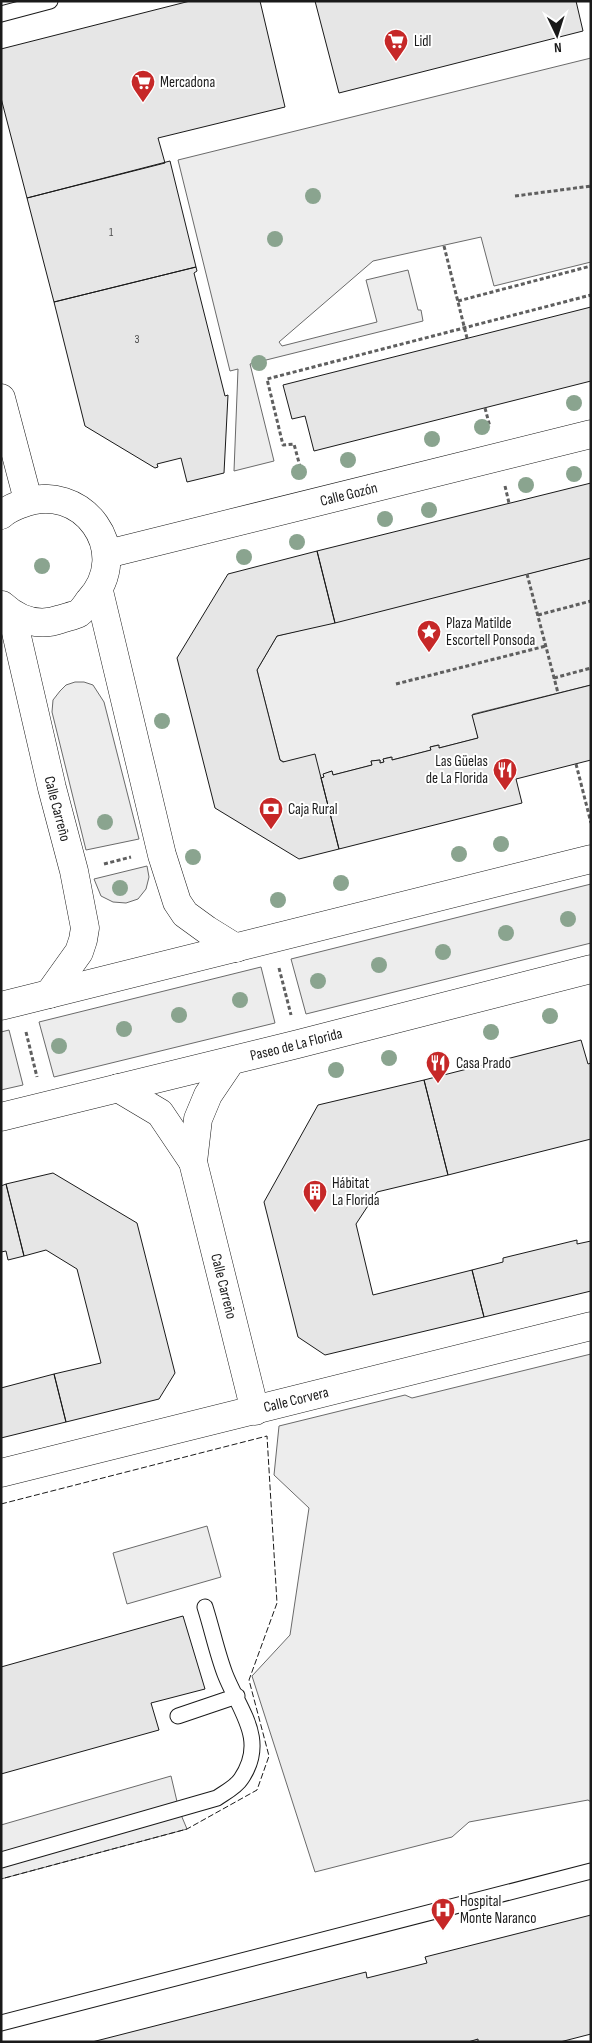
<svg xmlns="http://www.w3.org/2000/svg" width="592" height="2043" viewBox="0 0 592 2043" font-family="'Sofia Sans Condensed',sans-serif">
<rect width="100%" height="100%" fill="#fff"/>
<path fill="#ededed" stroke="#6a6a6a" d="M591 58V262L494 286 481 237 373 261 279 342 282 346 377 322 366 280 408 270 418 310H421L423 321 250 364 274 461 234 471 238 369 230 371 178 160Z
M591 558V685L473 714 478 738 439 748 438 745 430 747 431 750 392 760 391 757 383 759 384 762 380 763V760L371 761 372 765 333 775 332 771 324 774V777L321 778 280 760 257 670 277 636Z
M75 682H84L93 685 104 702 139 839 86 850 52 712 53 700 60 691 66 685Z
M147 866 149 877 146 889 138 899 126 903 113 902 101 896 94 879Z
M591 884V943L306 1014 291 959Z
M261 967 275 1023 54 1077 39 1022Z
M9 1030 23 1085 1 1090V1032Z
M591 1354V1802L588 1800 469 1822 452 1837 315 1872 252 1676 290 1635 309 1508 274 1475 279 1426 405 1395 412 1398Z
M207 1526 221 1577 127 1604 113 1553Z
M171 1776 179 1810 187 1829 1 1879V1825Z"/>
<path fill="#e6e6e6" stroke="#1a1a1a" d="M190 1H260L285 107 158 138 165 163 27 198 1 98V49Z
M315 1H576L583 31 339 93Z
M170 161 196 267 54 302 27 198Z
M196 267 197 271 194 273 225 396 228 395 224 473 187 482 181 458 157 464 158 467 155 468 85 426 54 302Z
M591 307V381L314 451 305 416 292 419 283 385Z
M591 483V558L335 623 317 551Z
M317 551 335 623 277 636 257 670 280 760 283 762 315 754 339 849 299 859 215 808 177 658 228 574Z
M591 685V760L516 779 522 803 339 849 321 778 324 777 323 774 332 771 333 775 372 765 371 761 380 760V763L384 762 383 759 392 757V760L431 750 430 747 439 745V748L478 738 472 715Z
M581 1040 588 1064 591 1063V1139L448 1175 424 1080Z
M424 1080 448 1175 377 1192 356 1224 373 1295 472 1270 484 1317 325 1355 298 1337 264 1202 318 1105Z
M53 1173 137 1223 175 1373 159 1399 66 1422 54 1374 101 1363 77 1269 46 1250 24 1256 6 1184Z
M6 1184 24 1256 8 1260 6 1251 1 1252V1186Z
M577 1240V1244L591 1241V1291L484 1317 472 1270 503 1262V1258Z
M54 1374 66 1422 1 1438V1388Z
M183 1616 205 1689 151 1703 159 1730 1 1774V1667Z
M591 1915V2034L560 2042H478V2039L468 2042H92L366 1972 367 1978 427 1963 425 1957Z"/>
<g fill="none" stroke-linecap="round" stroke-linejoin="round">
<defs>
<path id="service" d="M1 14 50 1
M178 1716 237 1696
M1 1860 217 1798C224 1793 236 1787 241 1779 268 1740 239 1710 225 1674 217 1653 212 1629 205 1607
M1 2023 591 1871"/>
<g id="minor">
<path d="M1 398 28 500"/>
<path d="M1 515C8 509 13 507 21 504 82 479 135 552 89 601 86 605 83 610 79 613 74 616 66 617 61 619 39 627 18 620 2 605"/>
<path id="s1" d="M107 554 591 434"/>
<path d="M99 591 162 855 177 902 185 914 207 930 236 948"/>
<path id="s2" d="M12 615 52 788 74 871 85 928 83 940 79 952 49 994"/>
<path d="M1 1006 591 859"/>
<path id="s3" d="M118 1088 160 1113 193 1162 255 1411"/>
<path id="s4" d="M1 1117 298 1044 591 969"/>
<path d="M193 1162 198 1119 208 1095 231 1061"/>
<path id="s5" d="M1 1473 591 1326"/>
</g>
</defs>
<use href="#service" stroke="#1a1a1a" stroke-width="17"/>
<use href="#minor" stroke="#1a1a1a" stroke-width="29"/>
<path stroke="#5f5f5f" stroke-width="3" stroke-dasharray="4 2.5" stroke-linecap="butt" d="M515 196 591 186
M444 246 467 338
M458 301 591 266
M485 408 490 427
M302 474 294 444 283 445 267 379 591 295
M505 486 509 503
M527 574 558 693
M538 615 591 601
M554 678 591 668
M396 684 546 646
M576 764 591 823
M104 864 131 857
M279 968 291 1015
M26 1032 37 1077"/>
<use href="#service" stroke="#fff" stroke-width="15"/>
<use href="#minor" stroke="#fff" stroke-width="28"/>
<path stroke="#1a1a1a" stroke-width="1" stroke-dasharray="6 2.5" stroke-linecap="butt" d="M1 1504 267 1436 277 1603 249 1680 269 1756 257 1790 187 1829 1 1879"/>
</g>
<g fill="#8aa48f">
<circle cx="313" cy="196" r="8"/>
<circle cx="275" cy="239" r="8"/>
<circle cx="259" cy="363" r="8"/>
<circle cx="574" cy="403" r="8"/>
<circle cx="482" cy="427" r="8"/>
<circle cx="432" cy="439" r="8"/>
<circle cx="348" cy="460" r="8"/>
<circle cx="299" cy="472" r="8"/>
<circle cx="574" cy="474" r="8"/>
<circle cx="526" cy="485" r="8"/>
<circle cx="429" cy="510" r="8"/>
<circle cx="385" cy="519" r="8"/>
<circle cx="297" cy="542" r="8"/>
<circle cx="244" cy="557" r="8"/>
<circle cx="42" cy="566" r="8"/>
<circle cx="162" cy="721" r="8"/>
<circle cx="105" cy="822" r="8"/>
<circle cx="501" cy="844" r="8"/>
<circle cx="459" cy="854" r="8"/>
<circle cx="193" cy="857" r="8"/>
<circle cx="341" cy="883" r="8"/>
<circle cx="120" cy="888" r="8"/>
<circle cx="278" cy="900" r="8"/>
<circle cx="568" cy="919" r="8"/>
<circle cx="506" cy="933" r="8"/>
<circle cx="443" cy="952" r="8"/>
<circle cx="379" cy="965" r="8"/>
<circle cx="318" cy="981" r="8"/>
<circle cx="240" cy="1000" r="8"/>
<circle cx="179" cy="1015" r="8"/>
<circle cx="550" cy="1016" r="8"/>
<circle cx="124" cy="1029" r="8"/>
<circle cx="491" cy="1032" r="8"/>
<circle cx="59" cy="1046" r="8"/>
<circle cx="389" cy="1058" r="8"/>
<circle cx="336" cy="1070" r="8"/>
</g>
<defs>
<symbol id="supermarket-pin" viewBox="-11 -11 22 30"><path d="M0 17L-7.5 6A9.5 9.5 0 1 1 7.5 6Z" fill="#c62828" stroke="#fff"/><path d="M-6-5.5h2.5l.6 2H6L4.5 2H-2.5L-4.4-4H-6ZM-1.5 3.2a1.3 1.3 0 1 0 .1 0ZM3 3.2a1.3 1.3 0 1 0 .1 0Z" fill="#fff"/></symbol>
<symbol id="sight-pin" viewBox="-11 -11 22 30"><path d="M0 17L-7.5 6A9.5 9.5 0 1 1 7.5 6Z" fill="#c62828" stroke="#fff"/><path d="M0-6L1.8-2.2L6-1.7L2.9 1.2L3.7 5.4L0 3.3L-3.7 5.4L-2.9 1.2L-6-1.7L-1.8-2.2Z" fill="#fff"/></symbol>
<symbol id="restaurant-pin" viewBox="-11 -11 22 30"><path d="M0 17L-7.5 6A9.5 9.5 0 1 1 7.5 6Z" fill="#c62828" stroke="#fff"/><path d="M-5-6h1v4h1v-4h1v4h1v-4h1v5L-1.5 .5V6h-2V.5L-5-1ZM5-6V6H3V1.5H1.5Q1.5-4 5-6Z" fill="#fff"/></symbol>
<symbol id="bank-pin" viewBox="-11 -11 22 30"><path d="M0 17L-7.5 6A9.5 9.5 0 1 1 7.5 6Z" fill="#c62828" stroke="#fff"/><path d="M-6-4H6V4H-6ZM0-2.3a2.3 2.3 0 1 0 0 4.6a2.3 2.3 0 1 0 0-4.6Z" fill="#fff"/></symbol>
<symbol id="building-pin" viewBox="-11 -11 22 30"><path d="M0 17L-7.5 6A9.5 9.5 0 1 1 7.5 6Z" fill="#c62828" stroke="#fff"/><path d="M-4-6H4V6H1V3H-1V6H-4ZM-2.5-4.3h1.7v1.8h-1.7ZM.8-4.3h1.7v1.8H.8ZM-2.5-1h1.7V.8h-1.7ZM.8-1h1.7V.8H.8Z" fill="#fff"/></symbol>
<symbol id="hospital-pin" viewBox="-11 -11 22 30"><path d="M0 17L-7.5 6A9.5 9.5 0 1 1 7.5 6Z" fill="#c62828" stroke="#fff"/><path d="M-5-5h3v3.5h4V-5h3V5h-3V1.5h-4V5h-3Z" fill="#fff"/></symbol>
</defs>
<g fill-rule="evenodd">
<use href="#supermarket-pin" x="382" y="27" width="28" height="38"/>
<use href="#supermarket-pin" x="129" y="68" width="28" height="38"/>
<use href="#sight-pin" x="415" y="618" width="28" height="38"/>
<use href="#restaurant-pin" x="491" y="756" width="28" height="38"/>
<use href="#bank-pin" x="257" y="795" width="28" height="38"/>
<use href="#restaurant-pin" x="424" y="1049" width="28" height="38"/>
<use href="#building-pin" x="301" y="1178" width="28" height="38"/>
<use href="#hospital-pin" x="429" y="1896" width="28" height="38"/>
</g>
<g text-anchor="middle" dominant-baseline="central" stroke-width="4" stroke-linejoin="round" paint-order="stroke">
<g font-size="12" fill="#4d4d4d">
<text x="111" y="232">1</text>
<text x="137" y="339">3</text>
</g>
<g font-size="15" fill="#1a1a1a" stroke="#fff" text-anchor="start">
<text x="414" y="41">Lidl</text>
<text x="160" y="82">Mercadona</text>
<text x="446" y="623">Plaza Matilde<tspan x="446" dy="17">Escortell Ponsoda</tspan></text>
<text x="488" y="761" text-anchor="end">Las Güelas<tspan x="488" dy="17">de La Florida</tspan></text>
<text x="288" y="809">Caja Rural</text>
<text x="456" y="1063">Casa Prado</text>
<text x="332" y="1183">Hábitat<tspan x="332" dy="17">La Florida</tspan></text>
<text x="460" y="1901">Hospital<tspan x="460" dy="17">Monte Naranco</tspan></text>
</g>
<g font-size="15" fill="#1a1a1a" stroke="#fff">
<text stroke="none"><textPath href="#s1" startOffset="249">Calle Gozón</textPath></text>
<text stroke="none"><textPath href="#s2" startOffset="199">Calle Carreño</textPath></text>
<text stroke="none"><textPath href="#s4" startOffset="304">Paseo de La Florida</textPath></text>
<text stroke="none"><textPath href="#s3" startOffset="236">Calle Carreño</textPath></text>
<text stroke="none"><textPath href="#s5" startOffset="304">Calle Corvera</textPath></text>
</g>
</g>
<rect width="592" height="2043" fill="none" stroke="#1a1a1a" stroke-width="5"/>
<g transform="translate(557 35) rotate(176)" stroke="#ffffff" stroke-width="4" paint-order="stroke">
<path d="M0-4L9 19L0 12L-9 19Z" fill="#1a1a1a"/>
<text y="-8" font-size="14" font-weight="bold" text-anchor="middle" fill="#1a1a1a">N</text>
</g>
</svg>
